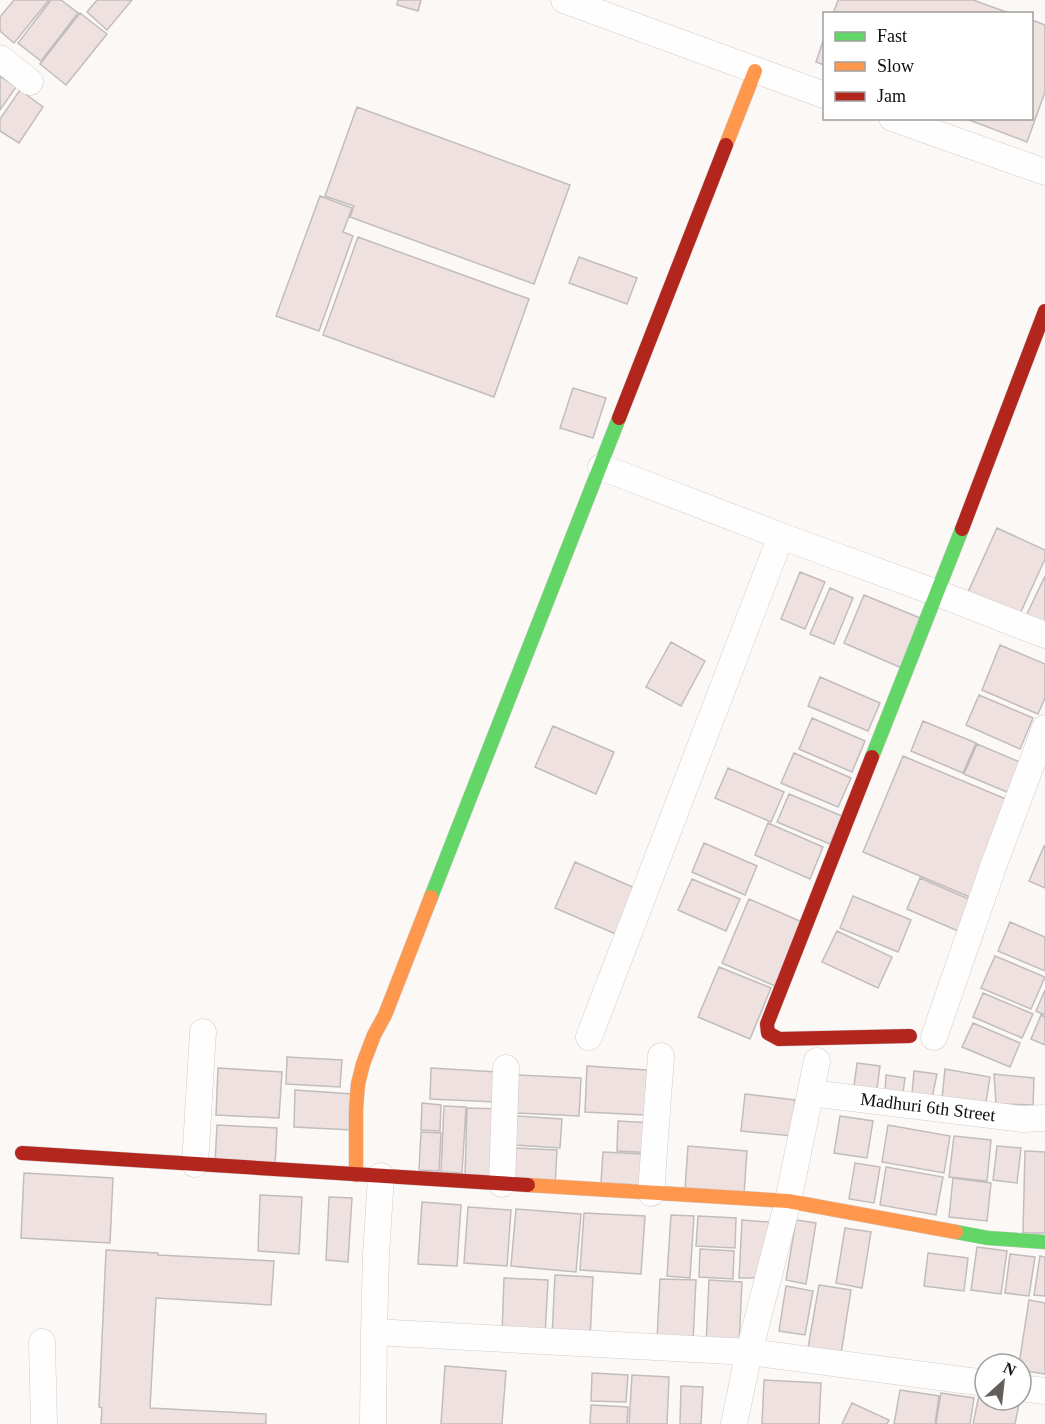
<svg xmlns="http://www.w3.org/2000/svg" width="1045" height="1424" viewBox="0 0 1045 1424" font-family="'Times New Roman',serif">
<rect width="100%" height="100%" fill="#fcf8f6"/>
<path fill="#f0e1e1" stroke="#c1bdbc" stroke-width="1.5" d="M14 0H49L14 43 0 31V17Z
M51 0H61L78 13 41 61 18 43Z
M97 0H132L107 30 87 12Z
M398 0H421L418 11 397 5Z
M838 0H973L1012 14H833Z
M80 13 107 34 66 85 40 64Z
M1032 20 1045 25V92L1027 142 964 118H1032Z
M824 38V65L816 62Z
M0 76 16 87 0 110Z
M20 90 43 107 19 143 0 131V119Z
M357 107 570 185 534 284 350 217 354 206 325 196Z
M320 196 352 208 343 232 353 236 319 331 276 316Z
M358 237 529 299 494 397 323 335Z
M579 257 637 278 627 304 569 283Z
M573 388 606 398 593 438 560 428Z
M997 528 1045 550V559L1019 616 968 592Z
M800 572 825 582 805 629 781 619Z
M1045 576V623L1027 614Z
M830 588 853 598 834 644 810 634Z
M864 595 925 620 904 669 844 643Z
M671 642 705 661 681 706 646 687Z
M1000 645 1045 664V698L1038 714 982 690Z
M820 677 880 703 868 731 808 706Z
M979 695 1033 718 1020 749 966 725Z
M812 718 865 741 852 772 799 749Z
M923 721 976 743 963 773 911 751Z
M553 726 614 752 596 794 535 767Z
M977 744 1027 765 1014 795 964 774Z
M794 753 851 778 838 807 781 783Z
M903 756 1013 802 972 898 863 852Z
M728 768 784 792 771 822 715 798Z
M789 794 842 816 830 844 777 822Z
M768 823 823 847 810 879 755 855Z
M704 843 757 866 745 895 692 872Z
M1044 846H1045V888L1029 881Z
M575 862 644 892 625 938 555 908Z
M920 878 971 900 958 931 907 909Z
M692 879 740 899 726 931 678 910Z
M853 896 911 920 898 952 840 928Z
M749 899 802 922 775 986 722 963Z
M1010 922 1045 937V971L998 951Z
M837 931 892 957 878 988 822 962Z
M995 956 1045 977 1031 1009 981 988Z
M719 967 771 988 750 1039 698 1017Z
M1045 990V1015L1036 1011Z
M983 993 1033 1014 1022 1038 973 1017Z
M1041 1015 1045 1017V1045L1031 1039Z
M973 1023 1020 1043 1010 1067 962 1047Z
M287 1057 342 1060 340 1087 286 1084Z
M857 1063 880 1066 876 1097 853 1094Z
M587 1066 647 1070 645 1115 585 1112Z
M218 1068 282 1072 279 1118 216 1115Z
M431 1068 497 1072 496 1102 430 1099Z
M945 1069 990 1077 985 1108 942 1099Z
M914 1071 937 1074 932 1098 912 1094Z
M994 1074 1034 1078 1033 1105 996 1104Z
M518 1075 581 1078 579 1116 517 1113Z
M886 1075 905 1078 903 1093 885 1092Z
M295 1090 353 1094 352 1130 294 1127Z
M745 1094 795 1100 792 1136 741 1131Z
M422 1103 441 1105 440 1131 421 1130Z
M444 1106 466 1107 462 1173 441 1172Z
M467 1108 502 1109 496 1176 465 1175Z
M517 1116 562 1119 560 1148 515 1145Z
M840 1116 873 1121 867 1158 834 1153Z
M618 1121 655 1123 654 1153 617 1151Z
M217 1125 277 1128 275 1166 215 1163Z
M888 1125 950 1136 944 1173 882 1162Z
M421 1132 441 1133 439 1171 419 1170Z
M954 1136 991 1140 987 1181 949 1177Z
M688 1146 747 1151 744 1194 685 1189Z
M997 1146 1021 1148 1017 1183 993 1180Z
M516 1148 557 1150 555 1186 514 1184Z
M1025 1151 1045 1152V1233H1023Z
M603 1152 641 1154 640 1185 601 1183Z
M855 1163 880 1167 874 1203 849 1199Z
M886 1167 943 1177 936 1215 880 1205Z
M24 1173 113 1178 110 1243 21 1238Z
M953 1178 991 1183 987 1221 949 1217Z
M260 1195 302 1197 299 1254 258 1251Z
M329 1197 352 1198 348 1262 326 1260Z
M422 1202 461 1205 457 1266 418 1264Z
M468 1207 511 1210 507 1266 464 1263Z
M516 1209 581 1214 576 1272 511 1266Z
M584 1213 645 1216 641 1274 580 1270Z
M671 1215 694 1216 690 1278 667 1276Z
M698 1216 736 1218 735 1248 696 1246Z
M742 1220 769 1222 766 1278H739Z
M796 1220 816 1223 806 1284 786 1280Z
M845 1228 871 1232 862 1288 836 1283Z
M977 1247 1007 1251 1001 1294 971 1290Z
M700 1249 734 1251 733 1279 699 1277Z
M106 1250 158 1253V1255L274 1261 271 1305 156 1298 150 1408 266 1414V1424H101L102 1408 99 1407Z
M928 1253 968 1258 964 1291 924 1286Z
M1010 1254 1035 1257 1029 1296 1005 1293Z
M1040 1256 1045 1257V1296L1034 1295Z
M555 1275 593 1277 590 1339 552 1337Z
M504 1278 548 1280 545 1337 502 1335Z
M660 1279 696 1280 693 1341 657 1340Z
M709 1280 742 1282 739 1346 706 1345Z
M819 1285 851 1290 841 1354 808 1348Z
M786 1286 813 1291 805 1335 779 1331Z
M1029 1300 1045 1303V1374L1021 1370V1364H1019Z
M445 1366 506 1371 502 1424H441Z
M592 1373 628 1375 626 1402 591 1401Z
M632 1375 669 1377 667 1424H629Z
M764 1380 821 1383 819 1424H762Z
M681 1386 703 1387 701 1424H680Z
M900 1390 939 1396 935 1424H894Z
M941 1393 974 1398 970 1424H936Z
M979 1395 985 1397V1400H1000L1019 1404 1015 1424H973Z
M852 1403 889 1420 887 1424H842Z
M591 1405 628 1407 627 1424H590Z"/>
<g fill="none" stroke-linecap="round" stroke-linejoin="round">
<defs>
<path id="street" d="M564 0 824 95
M0 58 30 82
M892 118 1045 172
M601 467 781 536 937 593 1045 635
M589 1037 781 536
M934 1037 993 867 1045 728
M811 1093 1022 1119 1045 1118
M195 1164 203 1032
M502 1184 506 1068
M651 1193 661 1056
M374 1332 376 1255 381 1176
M42 1342 44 1424
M1021 1388 1045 1391
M373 1424 374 1332 749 1352 985 1383
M734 1424 749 1352 788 1201 817 1061"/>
<path id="fast" d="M872 757 962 529
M431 897 619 418
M956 1232 988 1238 1045 1242"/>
<path id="slow" d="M726 145 755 71
M356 1175V1109L358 1084 363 1064 374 1035 385 1015 431 897
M528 1185 788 1201 956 1232"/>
<path id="jam" d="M619 418 726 145
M962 529 1045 311
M872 757 767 1024 768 1033 779 1039 910 1036
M22 1153 528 1185"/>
</defs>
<use href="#street" stroke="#d0ccca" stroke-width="27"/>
<use href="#fast" stroke="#d0ccca" stroke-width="15"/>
<use href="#slow" stroke="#d0ccca" stroke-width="15"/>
<use href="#jam" stroke="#d0ccca" stroke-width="15"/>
<use href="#street" stroke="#fffefe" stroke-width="26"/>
<use href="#fast" stroke="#63d668" stroke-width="14"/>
<use href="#slow" stroke="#ff974d" stroke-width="14"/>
<use href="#jam" stroke="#b3261e" stroke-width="14"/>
</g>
<g text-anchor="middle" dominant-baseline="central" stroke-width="4.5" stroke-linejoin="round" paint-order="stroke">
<g font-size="18" fill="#100d0b" stroke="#fff">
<text transform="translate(928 1107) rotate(7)">Madhuri 6th Street</text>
</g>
</g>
<rect x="823" y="12" width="210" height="108" fill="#ffffff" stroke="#9f9e9d" stroke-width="1.5"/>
<rect x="835" y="32" width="30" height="9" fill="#63d668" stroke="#9f9e9d" stroke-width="1.5"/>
<text x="877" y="42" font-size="18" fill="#100d0b">Fast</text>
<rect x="835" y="62" width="30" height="9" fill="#ff974d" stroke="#9f9e9d" stroke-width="1.5"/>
<text x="877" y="72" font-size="18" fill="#100d0b">Slow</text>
<rect x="835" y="92" width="30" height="9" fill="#b3261e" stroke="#9f9e9d" stroke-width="1.5"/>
<text x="877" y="102" font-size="18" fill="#100d0b">Jam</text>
<g transform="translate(1003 1382) rotate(27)"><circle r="28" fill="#ffffff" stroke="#9f9e9d" stroke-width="1.5"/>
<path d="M0-4.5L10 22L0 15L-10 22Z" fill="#635f5d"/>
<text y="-9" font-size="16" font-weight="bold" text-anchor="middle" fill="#100d0b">N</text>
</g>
</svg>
